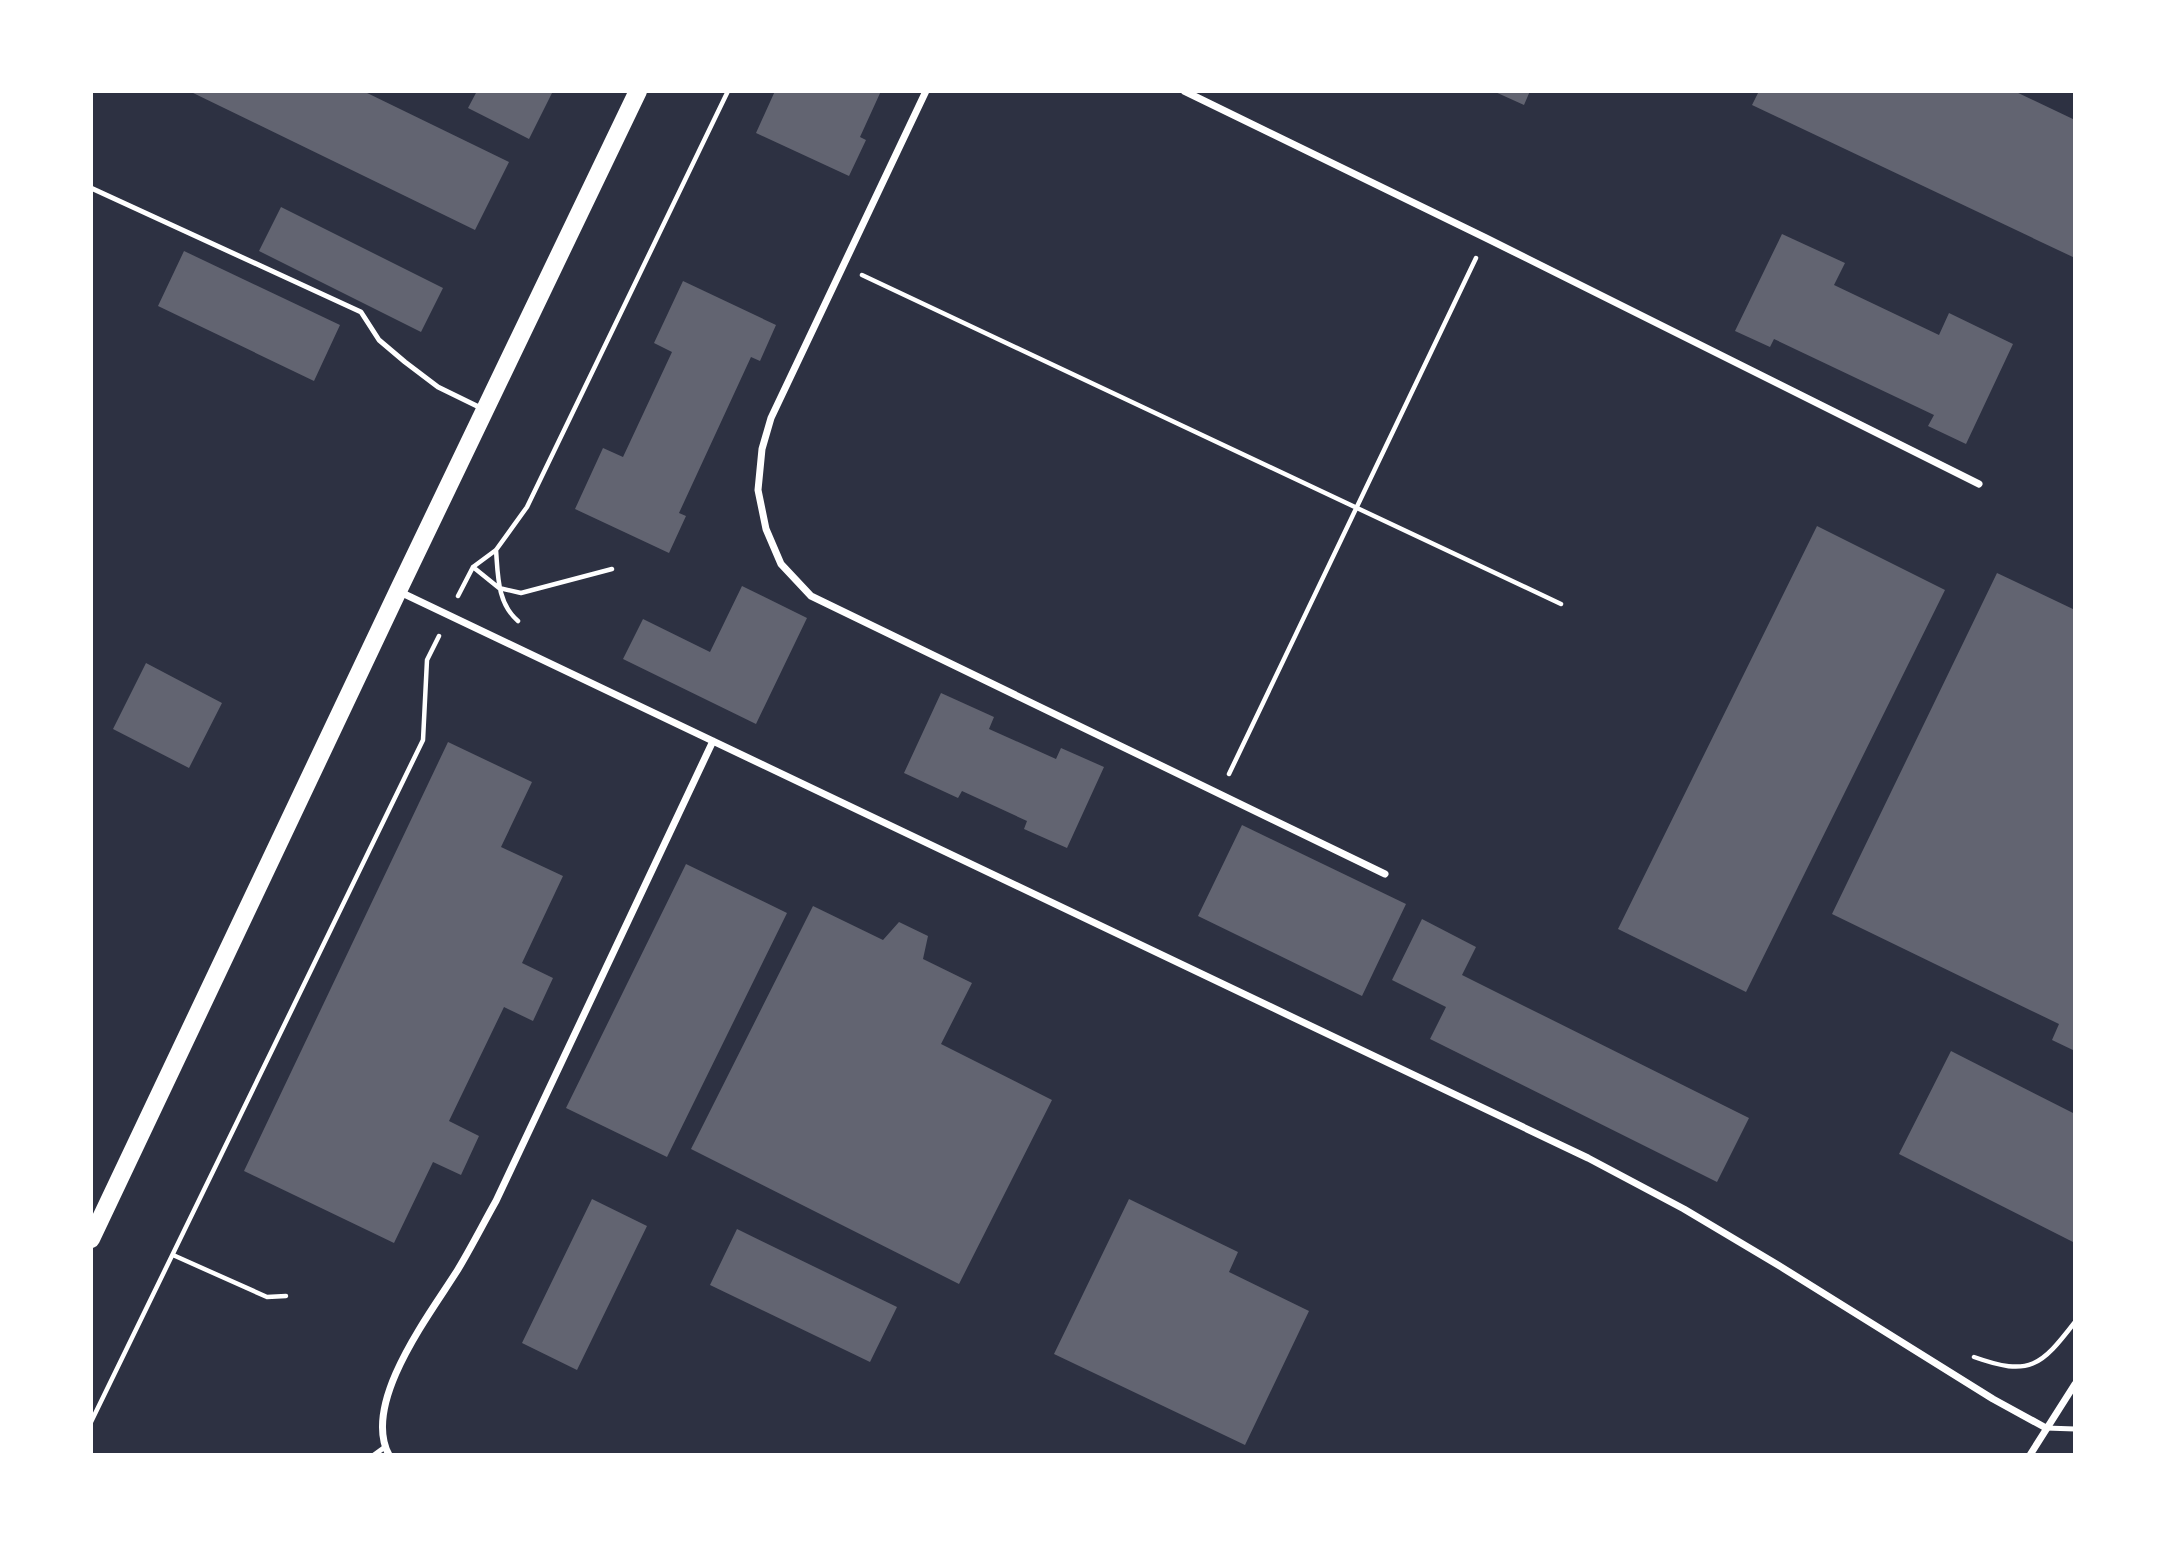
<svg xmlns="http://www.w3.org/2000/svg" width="2166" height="1546" viewBox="0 0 2166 1546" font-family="Cabin,sans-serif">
<rect width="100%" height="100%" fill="#2d3142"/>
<path fill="#626471" d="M189 91H363L509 162 475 230Z
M477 91H553L529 139 468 108Z
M775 91H881L860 137 866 140 849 176 756 133Z
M1493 91H1530L1524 105Z
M1759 91H2014L2075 120V258L1752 105Z
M281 207 443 288 421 332 259 251Z
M1782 234 1845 263 1834 285 1939 335 1949 313 2013 344 1966 444 1928 426 1934 415 1774 339 1770 347 1735 331Z
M184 251 340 325 314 381 158 306Z
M683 281 776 325 760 361 751 357 679 513 686 516 669 553 575 509 603 448 623 457 672 352 654 343Z
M1817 526 1945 590 1746 992 1618 929Z
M1997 573 2075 610V1051L2052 1040 2059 1024 1832 914Z
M742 586 807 618 756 724 623 659 643 619 710 652Z
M146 663 222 703 189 768 113 729Z
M941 693 994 717 989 729 1056 759 1061 748 1104 767 1067 848 1024 829 1027 821 962 791 958 798 904 773Z
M448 742 532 782 501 847 563 876 522 963 553 978 533 1021 504 1007 449 1121 479 1136 461 1175 433 1162 394 1243 244 1171Z
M1242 825 1406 904 1362 996 1198 916Z
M686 864 787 913 667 1157 566 1108Z
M813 906 883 940 899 922 928 936 923 959 972 983 941 1044 1052 1100 959 1284 691 1149Z
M1422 919 1476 947 1462 975 1749 1118 1717 1182 1430 1039 1446 1007 1392 980Z
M1951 1051 2075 1114V1243L1899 1154Z
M592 1199 647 1226 577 1370 522 1343Z
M1129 1199 1238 1252 1229 1272 1309 1311 1245 1445 1054 1354Z
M737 1229 897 1307 870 1362 710 1285Z"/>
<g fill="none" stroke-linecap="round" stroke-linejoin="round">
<path stroke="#fff" stroke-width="4.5" d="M862 275 1561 604
M496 550C498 575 497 603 518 621
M473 567 499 588 521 593 612 569
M458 596 473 567 496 550 527 507 728 91
M1229 774 1476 258
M173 1255 267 1297 286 1296
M1974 1357C2030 1377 2041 1366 2075 1322
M91 1422 423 740 427 660 439 636"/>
<path stroke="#fff" stroke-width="5" d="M91 188 361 312 379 340 405 362 438 387 483 409
M2046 1428 2075 1429
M374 1455 385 1447"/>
<path stroke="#fff" stroke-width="7" d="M926 91 771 418 762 449 758 490 766 529 781 564 811 596 1385 874
M1184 91 1486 238 1979 484
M398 591 1588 1158 1684 1209 1778 1265 1993 1399 2046 1428
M389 1455C361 1403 430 1314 457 1271 471 1248 483 1224 496 1201L713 741
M2030 1455 2075 1384"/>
<path stroke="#fff" stroke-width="18" d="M91 1239 398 591 638 91"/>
</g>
<rect width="2166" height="1546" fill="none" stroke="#ffffff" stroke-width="186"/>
</svg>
